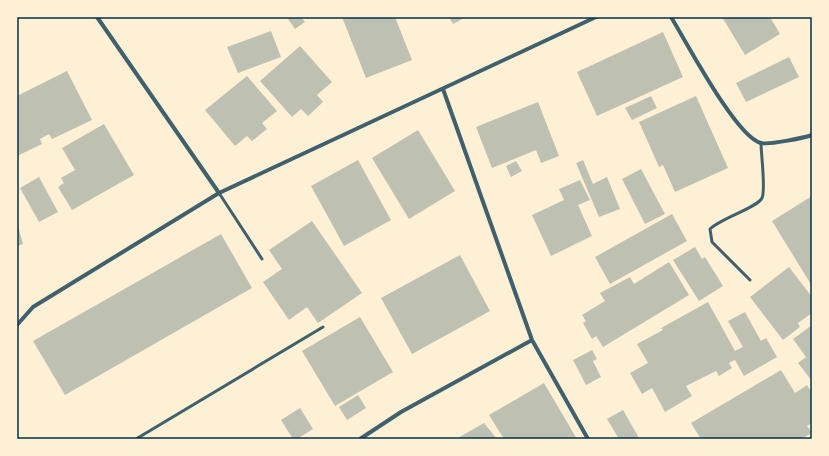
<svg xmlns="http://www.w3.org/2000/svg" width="829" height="456" viewBox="0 0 829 456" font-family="'PT Sans',sans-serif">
<rect width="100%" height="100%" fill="#fdf0d5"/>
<path fill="#bec0b2" d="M291 17H301L305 22 295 29 288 19Z
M342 17H395L412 60 366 78Z
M449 17H466L453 24Z
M722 17H770L780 34 745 55Z
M271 31 281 57 238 73 227 47Z
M663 32 683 77 597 116 577 72Z
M300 46 332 82 317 95 323 102 308 116 301 109 292 117 260 81Z
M789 57 799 77 746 102 736 83Z
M67 71 92 120 52 139 49 134 40 139 42 144 17 156V96Z
M247 76 277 111 262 123 267 129 252 141 247 136 235 146 205 110Z
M651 96 657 108 632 120 625 108Z
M696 96 728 168 675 192 663 165 659 167 639 122Z
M538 102 559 156 541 163 536 150 492 168 476 127Z
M104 124 134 175 72 210 58 187 64 183 61 178 75 170 62 148Z
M418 130 455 191 409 219 372 158Z
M358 160 391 220 344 246 311 186Z
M583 160 593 184 607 177 620 209 599 217 576 163Z
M516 161 522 171 511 177 506 166Z
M641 169 665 214 645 224 622 179Z
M39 177 58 212 39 222 20 188Z
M580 180 590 200 578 205 592 236 551 256 532 215 564 200 559 189Z
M812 196V286L772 221Z
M672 214 687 241 610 284 595 257Z
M312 221 362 293 318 323 307 307 289 320 263 282 282 269 269 250Z
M17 222 23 244 17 246Z
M221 234 252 288 65 395 33 341Z
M695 247 702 259 705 257 723 286 699 301 673 260Z
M460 255 490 311 412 354 381 298Z
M669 262 689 295 603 347 596 336 592 339 583 323 586 321 582 315 605 301 600 293 630 277 634 284Z
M789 267 812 297V313L798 323 800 327 783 340 750 297Z
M708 302 735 351 743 347 728 321 745 312 761 341 766 338 777 357 744 376 735 360 729 363 732 368 719 376 716 371 686 386 692 396 665 412 652 388 642 394 630 373 648 363 637 344 663 330 661 328Z
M360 317 393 372 335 406 302 351Z
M812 325V381L798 363 806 357 793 339Z
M592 350 597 359 593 361 601 377 586 385 573 360Z
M781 370 795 393 807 385 812 393V423L807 426 812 433 801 439H701L691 423Z
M544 383 577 439H504L489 415Z
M358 395 366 408 347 420 339 407Z
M300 408 313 429 297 439H293L281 420Z
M623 410 639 438 636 439H619L607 419Z
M484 423 497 439H456Z"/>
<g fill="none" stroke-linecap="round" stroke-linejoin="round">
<path stroke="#3f606c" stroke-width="3" d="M219 193 262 259
M750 280 712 242 710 229C721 218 757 208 762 198 766 190 761 154 761 143
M136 439 323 327"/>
<path stroke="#3f606c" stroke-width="4" d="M97 17 219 193
M671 17C686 41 736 137 761 143 769 145 803 138 812 135
M443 89 532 340 588 439
M17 325 33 307 219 193 596 17
M360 439 401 412 532 340"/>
</g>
<rect width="829" height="456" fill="none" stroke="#fdf0d5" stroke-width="36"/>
<rect x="18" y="18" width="793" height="420" fill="none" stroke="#003049" stroke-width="1.5"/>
</svg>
